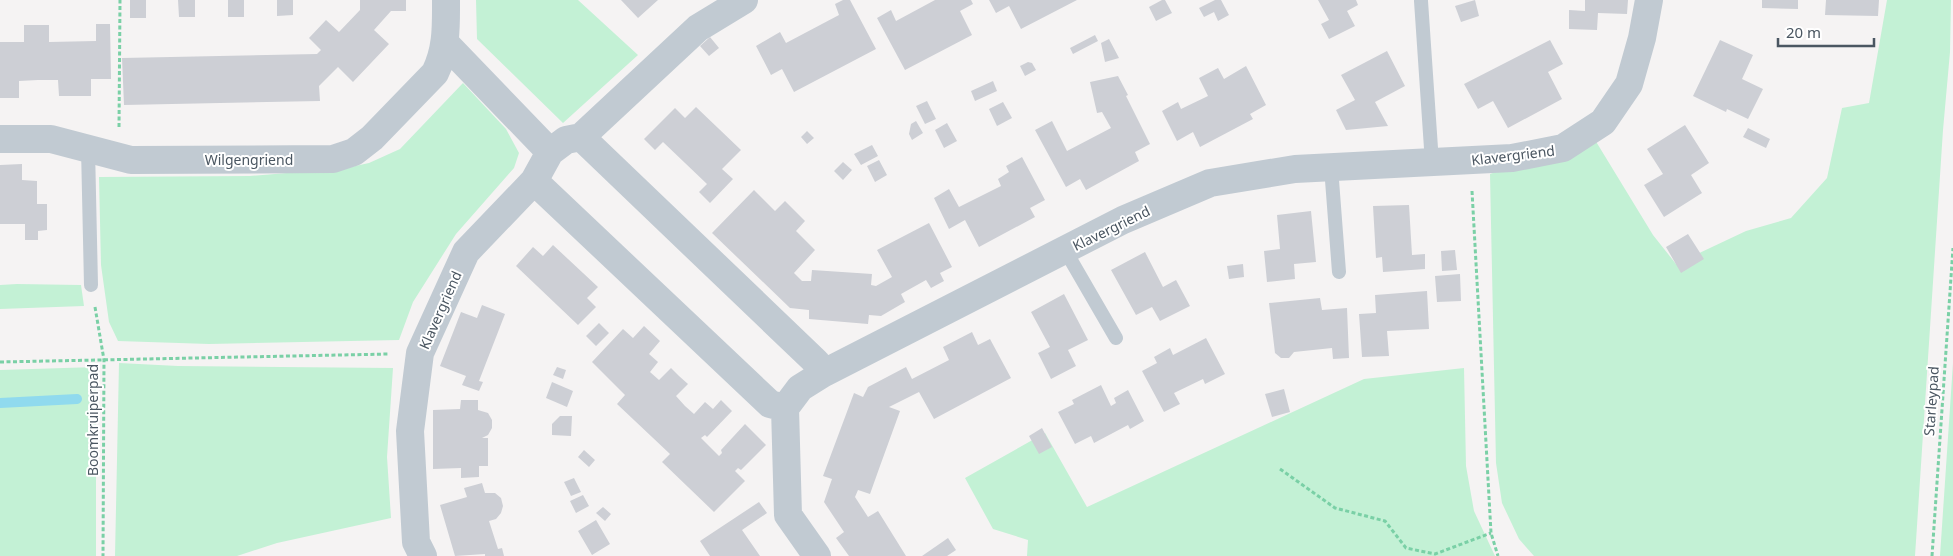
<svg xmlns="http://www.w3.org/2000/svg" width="1953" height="556" viewBox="0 0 1953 556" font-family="'Noto Sans',sans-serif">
<rect width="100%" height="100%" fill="#f5f3f3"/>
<path fill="#c3f1d5" d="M476 0H578L638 55 563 123 477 39Z
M1887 0H1951L1950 52 1943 130 1915 556H1534L1519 539 1502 503 1496 463 1490 174 1592 135 1653 235 1676 264 1746 231 1791 218 1827 178 1842 108 1869 103Z
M463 83 506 129 519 153 514 168 456 234 413 302 399 340 209 344 118 341 109 322 101 265 99 177 250 176 346 168 369 163 400 149Z
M17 284 81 285 84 306 0 309V285Z
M119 363 178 366 393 368 387 457 391 518 277 543 237 556H115Z
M1953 363V556H1940Z
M96 367V556H0V370Z
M1464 368 1466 466 1474 511 1495 556H1027L1028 540 993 529 965 478 1045 433 1087 507 1364 379Z"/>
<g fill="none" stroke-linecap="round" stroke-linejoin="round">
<path stroke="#90daee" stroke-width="10" d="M0 403 77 399"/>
</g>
<path fill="#cdcfd5" d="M130 0H146V18H130Z
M178 0H195V17H179Z
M228 0H244V17H228Z
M277 0H293V15L277 16Z
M360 0H406V11H391L374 30 389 44 353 82 338 67 319 86 320 101 124 105 122 58 317 54 321 50 309 38 326 20 339 32 360 10Z
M621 0H658L638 18Z
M843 0H850L876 49 794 92 782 69 771 75 756 46 780 32 786 43 839 15 835 4Z
M935 0H971L973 4 960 11 972 35 905 70 877 18 891 10 896 21Z
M989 0H1077L1021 29 1009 6 996 13Z
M1162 0H1165L1172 13 1156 21 1149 7Z
M1215 0H1221L1229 15 1218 21 1214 12 1204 17 1199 8Z
M1318 0H1356L1358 5 1347 11 1355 26 1329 39 1321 24 1329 20Z
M1475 0 1479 16 1461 22 1455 6Z
M1585 0H1628L1627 14 1598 13 1597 30 1569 29V10L1585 11Z
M1762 0H1798V9L1762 8Z
M1826 0H1879L1878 16 1825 15Z
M96 24H110L111 79H91V96H59L58 80H38L19 81V98H0V42H24V25H49V42L96 41Z
M1095 35 1098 41 1073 54 1070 48Z
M710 37 719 48 709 56 700 46Z
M1109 39 1119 58 1105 62 1101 43Z
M1550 40 1563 64 1548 72 1562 99 1508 128 1493 101 1478 109 1464 84Z
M1720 40 1753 55 1742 79 1763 89 1748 119 1727 109 1726 112 1693 96Z
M1387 51 1405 86 1375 102 1388 126 1346 130 1336 110 1355 100 1341 75Z
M1028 62 1032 63 1036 70 1025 76 1020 66Z
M1246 66 1266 105 1250 114 1253 119 1200 147 1193 132 1177 141 1162 111 1178 102 1181 109 1208 96 1199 78 1218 68 1224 79Z
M1118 76 1128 95 1126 96 1150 144 1135 152 1139 161 1086 190 1080 179 1066 187 1035 130 1052 121 1067 151 1111 128 1102 112 1097 113 1090 82Z
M993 81 997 91 975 101 971 91Z
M927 101 936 119 925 124 916 106Z
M1003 102 1012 118 997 126 989 109Z
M696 107 741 150 722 169 733 179 710 203 699 192 707 184 663 142 655 150 644 139 675 108 685 118Z
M916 121 923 133 912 140 909 134 911 124Z
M947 123 957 141 944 148 935 130Z
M1685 125 1709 163 1691 175 1702 193 1664 217 1644 185 1663 174 1647 149Z
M1748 128 1770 139 1766 148 1743 137Z
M807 131 814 138 807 144 801 137Z
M872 145 878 156 861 165 854 154Z
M1022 157 1045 200 1030 208 1035 217 979 247 965 220 949 229 934 198 949 189 959 207 1001 186 998 179 1009 172 1006 166Z
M879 160 887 175 875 182 867 166Z
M843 162 852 170 843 180 834 171Z
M22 164V180L37 181V204H47V230L38 231V240H25V224H0V165Z
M754 190 775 211 785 201 805 221 796 231 815 250 794 273 802 281H811L812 270 872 274 871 285 876 286 892 277 877 250 929 223 952 267 940 273 944 281 931 288 926 280 901 294 905 302 881 316 869 315 868 324 809 319V310L790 308 712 233Z
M1409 205 1412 255 1425 254V269L1383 272 1382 257 1376 258 1373 206Z
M1311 211 1316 262 1294 264 1295 279 1267 282 1264 251 1280 249 1277 215Z
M1688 234 1704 259 1681 273 1666 247Z
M553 245 598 287 587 298 596 307 578 325 516 266 533 247 543 256Z
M1455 250 1457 270 1442 271 1441 251Z
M1145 252 1163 287 1176 280 1190 306 1160 321 1152 307 1136 315 1111 270Z
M1243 264 1244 277 1229 279 1227 266Z
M1460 274 1461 301 1437 302 1435 276Z
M1427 291 1429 329 1387 331 1389 356 1362 357 1359 314 1376 313 1375 295Z
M1064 294 1088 340 1068 350 1076 366 1051 379 1038 353 1050 347 1031 312Z
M1320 298 1322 310 1347 308 1349 358 1333 359 1332 348 1294 352 1289 358H1281L1275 353 1269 303Z
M482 305 505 314 479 381 483 382 479 391 462 385 466 376 440 366 461 312 477 318Z
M599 323 609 333 596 346 586 336Z
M644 326 660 341 649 354 658 362 650 372 659 380 671 368 679 376 688 384 676 396 685 406 694 414 705 402 713 409 721 400 732 411 707 437 705 435 701 438 719 456 722 453 721 450 745 424 766 445 741 470 738 468 735 471 745 481 714 512 662 462 670 454 617 404 625 395 592 362 623 329 633 338Z
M972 332 978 345 990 339 1011 378 934 419 919 392 889 407 900 411 880 466 870 494 858 490 855 497 868 517 878 511 906 556H849L836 538 844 532 824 502 832 479 823 476 854 393 863 397 868 387 906 367 912 379 949 360 943 347Z
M1206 338 1225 374 1205 384 1203 379 1174 393 1180 404 1164 412 1142 371 1157 363 1154 357 1170 348 1173 355Z
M557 367 566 370 563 379 553 375Z
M552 382 573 391 567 407 546 398Z
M1101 385 1111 406 1116 403 1114 398 1128 390 1144 421 1130 429 1128 425 1094 443 1091 436 1075 444 1058 412 1074 404 1072 400Z
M1284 389 1290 412 1272 417 1265 394Z
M461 400H478V410L488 413 492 420V428L488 435 482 438H488V466H479V477L461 478V468L433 469V410L460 409Z
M560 416H572L571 436 552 435V424Z
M1042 428 1052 447 1039 454 1029 436Z
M584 450 595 460 589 467 578 457Z
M574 478 581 492 571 496 564 482Z
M482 483 485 493H495L501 498 503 506 501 513 496 519 489 521 498 549 502 548 504 556H485V554L455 556 440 505 467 497 464 488Z
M583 495 589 506 576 513 570 501Z
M759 502 767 513 742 530 760 556H710L700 541Z
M603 507 611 514 605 521 596 513Z
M596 520 610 544 592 555 578 531Z
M948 538 956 550 947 556H922Z"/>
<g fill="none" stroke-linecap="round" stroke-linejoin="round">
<path stroke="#7ad0a6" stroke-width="3" stroke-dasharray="4 2.5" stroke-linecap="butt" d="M119 127 120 0
M1472 191 1491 533 1498 556
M95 307 104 360 103 556
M0 362 389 354
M1280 469 1335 508 1385 521 1406 548 1435 554 1491 533
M1932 556 1953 248"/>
<path stroke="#c1cad2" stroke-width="14" d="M1421 1 1432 163
M88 148 91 285
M1331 167 1339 272
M1065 250 1116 338"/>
<path stroke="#c1cad2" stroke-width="28" d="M445 43 550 152
M581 137 816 362 824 373
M0 139H51L131 160 333 159 354 152 372 138 435 73C447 49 446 26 446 0
M534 181 770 404 785 408
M423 556 416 542 410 431 420 353 466 252 534 181 550 152 566 140 581 137 698 28 744 0
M817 556 788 515 785 408 800 388 824 373 1123 220 1210 183 1295 169 1512 158 1563 148 1603 122 1629 84 1642 38 1649 0"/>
</g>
<g text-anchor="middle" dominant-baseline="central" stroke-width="4" stroke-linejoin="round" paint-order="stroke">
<g font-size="14" fill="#4a5661" stroke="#fff">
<text transform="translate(1513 155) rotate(-7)">Klavergriend</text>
<text x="249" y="159">Wilgengriend</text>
<text transform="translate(1111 228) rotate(-26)">Klavergriend</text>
<text transform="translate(440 310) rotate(-66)">Klavergriend</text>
<text transform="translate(1931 401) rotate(-86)">Starleypad</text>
<text transform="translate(92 420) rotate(-90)">Boomkruiperpad</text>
</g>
</g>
<path d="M1778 38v8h96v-8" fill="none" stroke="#4a5661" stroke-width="2.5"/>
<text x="1786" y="38" font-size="15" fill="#4a5661" stroke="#ffffff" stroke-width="4" paint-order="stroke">20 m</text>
</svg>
